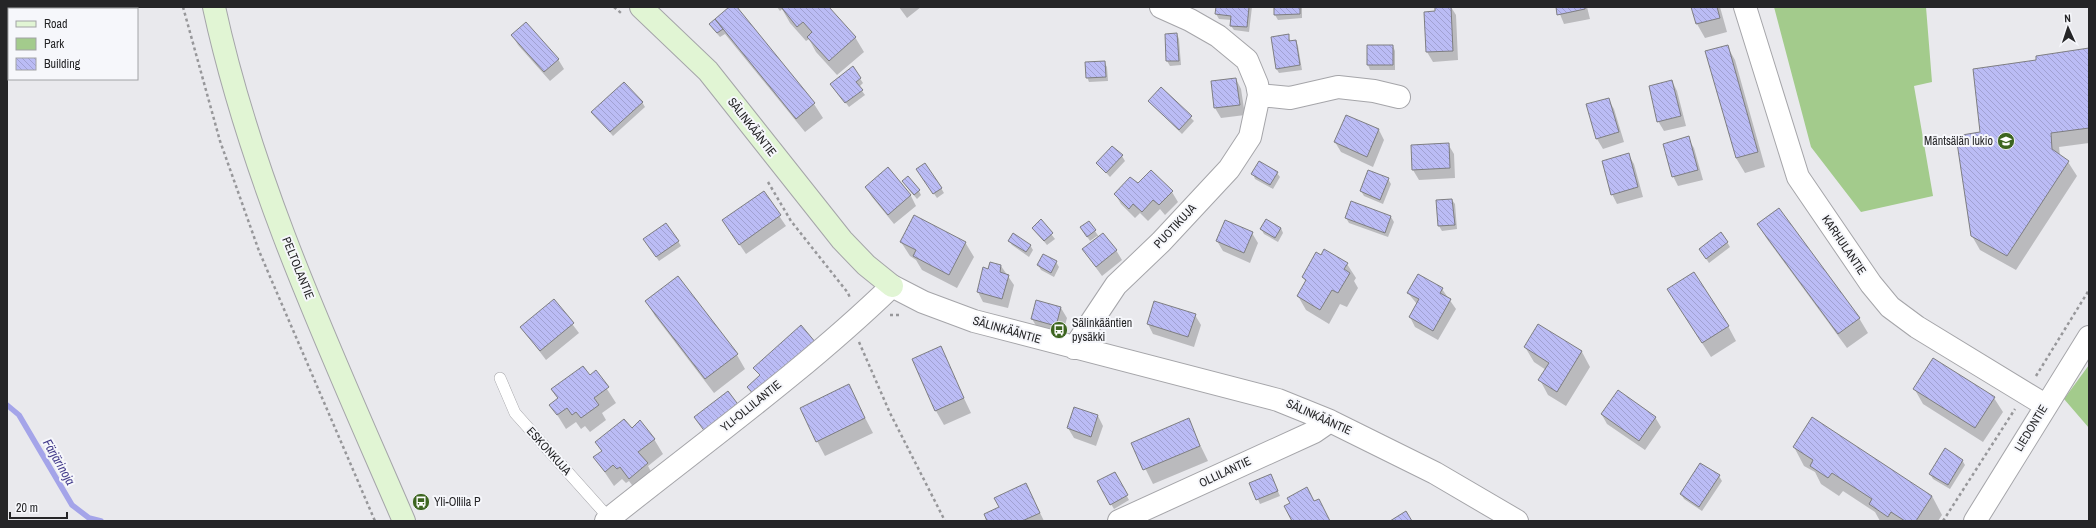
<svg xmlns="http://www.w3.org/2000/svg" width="2096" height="528" viewBox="0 0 2096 528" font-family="'Archivo Narrow',sans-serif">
<defs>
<pattern id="building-back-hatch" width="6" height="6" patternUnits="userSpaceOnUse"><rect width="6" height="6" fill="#bbbcf5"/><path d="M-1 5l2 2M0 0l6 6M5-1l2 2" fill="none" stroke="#a1a1d2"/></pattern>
</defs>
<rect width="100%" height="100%" fill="#e9e9ed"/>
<path fill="#a3cb8c" d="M1774 7H1926L1932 82 1914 86 1933 196 1861 212 1811 147Z
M2089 365V428L2064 399Z"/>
<path fill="#0003" d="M731 7H736L814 104 823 118 805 132 725 34 720 37 713 29 710 24Z
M777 7H828L855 37 864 52 837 75 816 52 809 39 806 41 790 23 782 9 780 11Z
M899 7H921L907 18Z
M1217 7H1252L1249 32 1234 30 1231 26 1232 20 1219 19 1216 14Z
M1275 7H1302V18L1278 20 1275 15Z
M1436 7H1451L1456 15 1458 60 1433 62 1427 52Z
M1557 7H1587L1590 19 1564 24Z
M1692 7H1720L1727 32 1705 38 1697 24Z
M1177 34 1179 39 1181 65 1170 66 1167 61 1166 35Z
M512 35 558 59 564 69 550 81 518 45Z
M1288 36 1291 42 1296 41 1298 46 1302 70 1279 73 1276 68Z
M1393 46 1395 51V70H1370L1368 65Z
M1727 46 1735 60 1765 167 1745 173 1736 158 1706 52Z
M2089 49V143L2059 147 2060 156 2068 162 2077 176 2016 270 1980 250 1972 236 2036 61Z
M1104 62 1107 67 1108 81 1089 82 1087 77Z
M853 68 863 83 859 87 865 95 849 107 832 85Z
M1236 79 1241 89 1245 115 1221 118 1215 108Z
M1672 81 1677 91 1686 126 1664 131 1658 121Z
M1161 89 1194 121 1182 134 1149 102Z
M1608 99 1614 109 1624 142 1603 149 1597 139 1587 105Z
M642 102 645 107 613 136 592 112Z
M1346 116 1379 130 1384 140 1373 167 1341 152 1335 142Z
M1688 138 1694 148 1703 180 1678 186 1673 176Z
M1448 144 1454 154 1455 178 1419 180 1413 170Z
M1628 154 1634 164 1643 197 1617 204 1612 194Z
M1122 156 1125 161 1110 177 1098 164Z
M888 169 911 196 916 206 894 224 872 197 866 187Z
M1277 173 1280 177 1273 189 1255 179 1253 174Z
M920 174 941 188 944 193 937 198Z
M1388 179 1391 184 1383 204 1364 196 1361 191Z
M1138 185 1172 192 1178 202 1165 215 1160 209 1148 221 1140 213 1135 218 1121 204 1115 194Z
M906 186 919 191 921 195 917 199Z
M763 192 786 226 746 254 723 220Z
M1452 200 1455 204 1457 229 1442 231 1439 226Z
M1352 202 1391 217 1394 222 1388 237 1349 223 1346 218Z
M1041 221 1055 239 1047 245 1033 228Z
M1089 222 1099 237 1116 250 1122 260 1102 276 1083 250 1098 237 1097 236 1090 241 1084 232 1081 228Z
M1758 225 1859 318 1868 333 1847 348 1767 239Z
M1281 228 1283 233 1278 242 1264 234 1261 229Z
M1252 233 1258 243 1250 263 1223 251 1217 241Z
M678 241 681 246 659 261 647 244Z
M1009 241 1030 245 1033 250 1029 257 1012 245Z
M901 242H965L974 257 957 288 922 270 916 260 910 256Z
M1727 242 1730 247 1709 263 1703 254Z
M1321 256 1347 264 1356 278 1354 281 1358 288 1347 307 1340 304 1329 324 1306 310 1298 296 1306 282 1303 277Z
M1056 262 1059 267 1054 277 1041 270 1038 265Z
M990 263 1001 266 1014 285 1008 308 983 302 978 292Z
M678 277 737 355 745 369 714 393 655 316 646 301Z
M1442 289 1456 309 1438 340 1415 327 1410 317 1417 304 1408 293Z
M1668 290 1728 326 1736 341 1711 357Z
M554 300 579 333 546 360 521 327Z
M1061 308 1067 318 1062 336 1038 329 1032 319Z
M1195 315 1201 325 1194 347 1153 334 1148 324Z
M1539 326 1582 352 1590 367 1566 406 1548 395 1540 380 1546 370 1534 362 1525 347Z
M940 348 971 413 944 425 936 411Z
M596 372 616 403 602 413 606 420 590 432 585 426 581 429 576 422 566 429 551 405 558 399 552 390 590 376Z
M848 385 873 433 825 456 817 441Z
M1915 390 1994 398 2003 412 1983 442 1923 404Z
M1602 415 1655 417 1661 427 1645 450 1607 424Z
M1098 416 1103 426 1096 446 1074 438 1068 428Z
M1188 420 1208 461 1153 484 1133 444Z
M631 429 654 439 663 454 648 466 655 479 638 493 629 481 626 483 622 479 614 486 595 458 602 452 596 443Z
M1794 447 1932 496 1942 515 1938 521H1880L1875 512 1843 491 1839 496 1821 484 1815 472 1804 466Z
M1962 460 1965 465 1950 489 1933 479 1930 474Z
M1114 473 1129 500 1114 509 1098 482Z
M1719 476 1722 481 1702 511 1684 499 1681 494Z
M1273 480 1280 496 1260 504 1251 484Z
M1026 484 1044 521H988L1000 508Z"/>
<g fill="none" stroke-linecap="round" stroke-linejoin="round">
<path stroke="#a4a4e9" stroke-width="5.5" d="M7 405 19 415 72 505 89 518 101 521"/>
</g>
<path fill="url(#building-back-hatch)" stroke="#7e7e81" d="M729 7H737L815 103 796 119 715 19Z
M781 7H829L856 37 829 61 807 37 812 32 803 22 797 27Z
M1216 7H1249L1247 27 1230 26 1231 16 1215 14Z
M1274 7H1300V14L1274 15Z
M1435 7H1451L1453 51 1426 52 1424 12 1435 11Z
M1556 7H1585V9L1557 15Z
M1691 7H1717L1720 18 1696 24Z
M715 19 723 29 717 33 709 24Z
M526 22 559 59 544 72 511 35Z
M1177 33 1179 61H1166L1165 34Z
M1289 34V41L1296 40 1300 65 1276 69 1271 37Z
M1367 45H1393V65H1367Z
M1728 45 1758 152 1736 158 1705 51Z
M2089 48V128L2051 133 2052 149 2069 161 2007 256 1971 236 1956 136 1980 132 1973 69 2036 60V56Z
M1105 61 1106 77 1086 78 1085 62Z
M853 66 861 78 856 82 863 90 845 103 830 84Z
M1236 78 1240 105 1214 108 1211 81Z
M1672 80 1681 116 1657 122 1649 86Z
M624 82 643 102 610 132 591 112Z
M1161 87 1192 116 1179 130 1148 101Z
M1609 98 1619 132 1596 139 1586 104Z
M1346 115 1379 129 1367 157 1334 142Z
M1689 136 1698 170 1672 177 1663 144Z
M1449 143 1450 168 1412 170 1411 145Z
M1112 146 1123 155 1106 173 1096 163Z
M1629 153 1638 187 1611 195 1602 161Z
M1259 161 1278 172 1270 185 1251 174Z
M925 163 942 188 933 194 916 169Z
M888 167 911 195 888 215 865 187Z
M1151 170 1173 191 1159 205 1153 200 1142 212 1133 204 1129 209 1114 194 1130 177 1138 183Z
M1368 170 1389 178 1380 200 1360 191Z
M908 176 920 190 914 195 902 181Z
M764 191 781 215 739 245 722 220Z
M1452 199 1455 225 1438 226 1436 200Z
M1351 201 1391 216 1385 233 1345 218Z
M1779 208 1860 318 1838 334 1757 224Z
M914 215 966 242 949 275 913 256 916 250 900 242Z
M1041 219 1053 233 1044 241 1032 228Z
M1266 219 1281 228 1275 238 1260 229Z
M1225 220 1253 232 1244 253 1216 241Z
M1089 221 1096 230 1087 237 1080 227Z
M666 223 679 241 656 257 643 239Z
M1721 232 1728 242 1706 259 1699 249Z
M1013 233 1031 245 1026 252 1008 241Z
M1103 233 1117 250 1096 267 1082 249Z
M1324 249 1348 263 1344 269 1350 273 1338 293 1332 290 1320 310 1297 296 1306 280 1302 277 1316 252 1321 255Z
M1043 254 1057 261 1051 273 1037 265Z
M990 262 1001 265 1000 272 1009 275 1002 299 977 292 983 267 988 269Z
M1694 272 1729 326 1702 343 1667 289Z
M1418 274 1443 288 1440 293 1451 299 1433 331 1409 317 1419 299 1407 293Z
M678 276 738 354 705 379 645 301Z
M554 299 574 323 540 351 520 327Z
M1036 300 1061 307 1056 326 1031 319Z
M1154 301 1196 314 1188 337 1147 324Z
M1538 324 1582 351 1557 392 1538 380 1549 363 1524 347Z
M801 325 816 343 756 397 747 387 760 375 753 368Z
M941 346 964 398 935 411 912 359Z
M1933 358 1995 397 1975 428 1913 389Z
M583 366 590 375 596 370 609 387 594 398 599 405 581 418 576 412 572 415 567 408 557 415 549 405 558 398 551 389Z
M849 384 865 418 816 442 800 408Z
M1618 390 1656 417 1639 441 1601 414Z
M728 391 740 407 706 433 694 417Z
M1074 407 1098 415 1091 437 1067 428Z
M1812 417 1932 496 1916 521H1905L1891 512 1888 517 1869 504 1872 499 1832 473 1828 478 1810 466 1813 460 1793 447Z
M1189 418 1200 446 1143 470 1131 443Z
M624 419 632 428 640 420 655 439 638 452 648 463 629 479 620 467 617 469 613 465 605 472 593 457 602 451 595 442Z
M1945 448 1963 460 1948 485 1929 474Z
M1700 463 1720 475 1699 507 1680 494Z
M1115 472 1128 495 1110 505 1097 481Z
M1271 474 1278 491 1256 500 1249 483Z
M1026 483 1040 513 1022 521H987L984 514 999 507 994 498Z
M1307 487 1314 501 1319 499 1330 521H1292L1284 506 1290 503 1287 498Z
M1406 511 1412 521H1390Z"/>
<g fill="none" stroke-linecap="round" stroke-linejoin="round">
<defs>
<path id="lane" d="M500 378 515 413 609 518"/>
<path id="street" d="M1161 7 1190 20 1218 36 1247 60 1257 84 1259 95 1290 98 1338 87 1374 91 1399 97
M1745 7 1798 177 1871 284 1890 307 1917 327 2045 405
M1074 348 1116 285 1161 242 1229 169 1250 137 1259 95
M606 521C702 444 803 372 892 286L923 302 974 321 1278 400 1330 421 1435 473 1517 521
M1119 521 1314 432 1330 421
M1975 521 2089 337"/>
<path id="secondary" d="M214 7C253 186 332 354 404 521
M641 7 708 71 842 240 866 265 892 286"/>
</defs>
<use href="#lane" stroke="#a5a5a9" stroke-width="12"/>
<use href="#street" stroke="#a5a5a9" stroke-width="24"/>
<use href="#secondary" stroke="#a5a5a9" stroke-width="24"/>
<path stroke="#97979a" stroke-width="2.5" stroke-dasharray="3 3" stroke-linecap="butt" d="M183 7 220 141 259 251 375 521
M614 7 621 13
M768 182 791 221 848 293 850 298
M890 315H901
M859 342 890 413 945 521
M2036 376 2089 290
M1943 521 2015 409"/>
<use href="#lane" stroke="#fff" stroke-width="11"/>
<use href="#street" stroke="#fff" stroke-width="22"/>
<use href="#secondary" stroke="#e1f5d4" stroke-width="22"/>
</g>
<defs>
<symbol id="school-disc" viewBox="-11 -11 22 22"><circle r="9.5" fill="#3d6520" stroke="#f6f7fb"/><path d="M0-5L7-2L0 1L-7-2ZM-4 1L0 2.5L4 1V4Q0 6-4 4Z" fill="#fff"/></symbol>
<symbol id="bus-disc" viewBox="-11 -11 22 22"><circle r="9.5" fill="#3d6520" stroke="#f6f7fb"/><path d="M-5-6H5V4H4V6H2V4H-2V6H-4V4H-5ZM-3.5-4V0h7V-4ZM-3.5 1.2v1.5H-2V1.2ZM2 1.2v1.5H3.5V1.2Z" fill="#fff"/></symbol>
</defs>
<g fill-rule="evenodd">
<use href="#school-disc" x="1996" y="131" width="20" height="20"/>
<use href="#bus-disc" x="1049" y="320" width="20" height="20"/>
<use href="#bus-disc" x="411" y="492" width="20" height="20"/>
</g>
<g text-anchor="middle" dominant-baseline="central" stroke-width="4" stroke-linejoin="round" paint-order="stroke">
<g font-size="12" fill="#252527" stroke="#f6f7fb">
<text transform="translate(752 127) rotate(52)">SÄLINKÄÄNTIE</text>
<text transform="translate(1175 226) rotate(-47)">PUOTIKUJA</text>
<text transform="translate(1844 245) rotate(56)">KARHULANTIE</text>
<text transform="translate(298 268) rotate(68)">PELTOLANTIE</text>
<text transform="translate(1007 330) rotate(16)">SÄLINKÄÄNTIE</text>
<text transform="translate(751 406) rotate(-39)">YLI-OLLILANTIE</text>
<text transform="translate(1319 417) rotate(24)">SÄLINKÄÄNTIE</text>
<text transform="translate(2031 428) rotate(-59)">LIEDONTIE</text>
<text transform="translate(549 451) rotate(48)">ESKONKUJA</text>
<text transform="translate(1225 472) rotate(-25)">OLLILANTIE</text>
</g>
<g font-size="12" fill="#252527" stroke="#f6f7fb" text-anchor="start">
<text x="1993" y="141" text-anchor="end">Mäntsälän lukio</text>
<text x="1072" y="323">Sälinkääntien<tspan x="1072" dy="14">pysäkki</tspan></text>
<text x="434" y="502">Yli-Ollila P</text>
</g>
<g font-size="13" font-style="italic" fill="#433b8b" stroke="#f6f7fb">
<text transform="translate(59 462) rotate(60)">Färjärinoja</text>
</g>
</g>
<rect width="2096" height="528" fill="none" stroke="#252527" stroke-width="16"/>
<rect x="8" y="8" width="130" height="72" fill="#f6f7fb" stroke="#a2a3a6"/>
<rect x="16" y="21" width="20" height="6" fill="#e1f5d4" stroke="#a2a3a6"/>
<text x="44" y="28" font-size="12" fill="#252527">Road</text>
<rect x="16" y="38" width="20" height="12" fill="#a3cb8c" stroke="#a2a3a6"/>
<text x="44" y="48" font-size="12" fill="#252527">Park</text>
<rect x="16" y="58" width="20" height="12" fill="url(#building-back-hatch)" stroke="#a2a3a6"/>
<text x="44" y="68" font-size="12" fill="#252527">Building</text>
<g transform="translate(2068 28) rotate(357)" stroke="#f6f7fb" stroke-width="3" paint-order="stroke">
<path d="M0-3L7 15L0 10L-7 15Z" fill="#252527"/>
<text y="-6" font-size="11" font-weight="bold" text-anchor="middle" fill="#252527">N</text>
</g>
<path d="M10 512v6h57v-6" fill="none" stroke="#252527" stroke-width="2"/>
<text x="16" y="512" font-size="12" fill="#252527" stroke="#f6f7fb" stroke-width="3" paint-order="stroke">20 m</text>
</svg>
